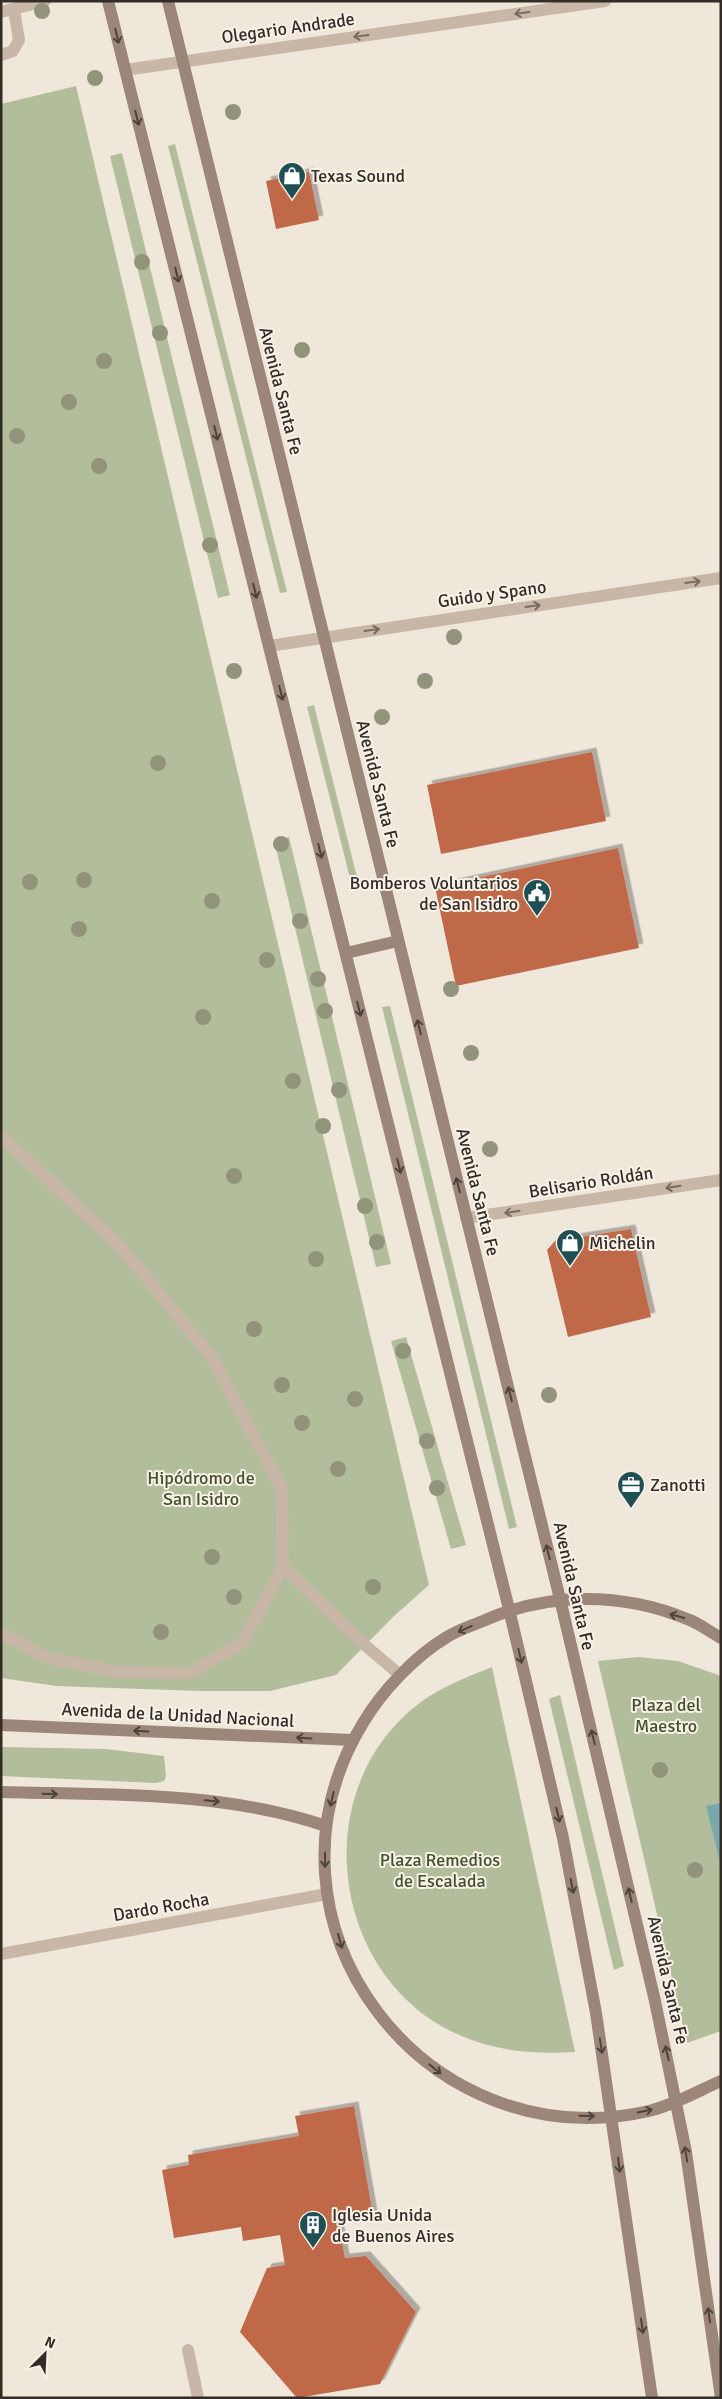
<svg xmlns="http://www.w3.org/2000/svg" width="722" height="2399" viewBox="0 0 722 2399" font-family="Signika,sans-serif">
<defs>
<filter id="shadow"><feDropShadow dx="4.5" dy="-4.5" stdDeviation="0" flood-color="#0004"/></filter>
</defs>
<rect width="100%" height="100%" fill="#f0e7db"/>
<path fill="#b2be9b" d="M76 86 429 1585 394 1616 336 1675 270 1691H200L56 1686 1 1678V104Z
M175 144 287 592 280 593 168 146Z
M122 153 230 595 218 598 110 156Z
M314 705 359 885 352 886 307 707Z
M289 837 391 1264 376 1267 274 840Z
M390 1006 517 1527 509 1529 382 1007Z
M406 1337 466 1545 451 1549 391 1341Z
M638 1657 678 1661 721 1676V2031L687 2043 598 1661Z
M492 1667 575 2052C537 2054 500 2052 464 2037 330 1983 304 1788 421 1702 443 1686 467 1677 492 1667Z
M560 1695 624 1966 614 1970 549 1699Z
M1 1747 106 1749 164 1756 166 1776 164 1781 156 1783 1 1776Z"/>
<path fill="#7ba8ac" d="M721 1803V1866L706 1806Z"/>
<path fill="#c06949" filter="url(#shadow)" d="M309 172 319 220 276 229 266 181Z
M592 752 606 821 441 854 427 785Z
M618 848 639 948 456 986 435 887Z
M631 1229 651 1317 568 1337 547 1250 555 1241Z
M354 2106 373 2215 338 2221 345 2258 366 2256 416 2312 380 2384 297 2398 240 2332 267 2268 285 2265 280 2235 243 2241 241 2227 174 2238 162 2170 189 2165 188 2155 299 2136 295 2116Z"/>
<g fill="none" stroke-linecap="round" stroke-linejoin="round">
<path stroke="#c8b7a7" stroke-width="12" d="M1 12 45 1
M1 55 13 51 19 40 14 10
M1 1136 121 1247 211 1356 282 1489 283 1567 242 1643 189 1673 117 1672 48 1658 1 1633
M283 1567 366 1646 400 1675
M188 2350 198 2398"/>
<path stroke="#c8b7a7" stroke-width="12" d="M125 70 605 1
M269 646 721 578
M466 1218 721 1180
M1 1954 327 1894"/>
<path stroke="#9b8679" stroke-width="12" d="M108 1 509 1609 563 1838 596 2013 652 2398
M168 1 560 1599 655 2001 686 2152 721 2398
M346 953 398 941
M721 1638C710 1632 699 1623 687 1619 622 1592 547 1592 483 1621 471 1626 458 1630 447 1637 415 1656 382 1691 363 1723 242 1922 425 2162 649 2111 674 2105 698 2091 721 2081
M1 1725 352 1740
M1 1792C110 1795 223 1791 326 1826"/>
</g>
<g fill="#91947b">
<circle cx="42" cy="11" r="8"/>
<circle cx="95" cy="78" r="8"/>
<circle cx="233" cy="112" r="8"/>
<circle cx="142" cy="262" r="8"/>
<circle cx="160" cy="333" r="8"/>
<circle cx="302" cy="350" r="8"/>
<circle cx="104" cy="361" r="8"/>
<circle cx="69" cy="402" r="8"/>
<circle cx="17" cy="436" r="8"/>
<circle cx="99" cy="466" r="8"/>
<circle cx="210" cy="545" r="8"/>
<circle cx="454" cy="637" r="8"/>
<circle cx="234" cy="671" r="8"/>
<circle cx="425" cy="681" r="8"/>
<circle cx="382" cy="717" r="8"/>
<circle cx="158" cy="763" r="8"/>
<circle cx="281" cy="844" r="8"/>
<circle cx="84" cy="880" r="8"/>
<circle cx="30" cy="882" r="8"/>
<circle cx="212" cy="901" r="8"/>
<circle cx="300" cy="921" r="8"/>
<circle cx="79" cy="929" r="8"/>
<circle cx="267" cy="960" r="8"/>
<circle cx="318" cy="979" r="8"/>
<circle cx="451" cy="989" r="8"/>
<circle cx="325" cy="1011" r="8"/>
<circle cx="203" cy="1017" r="8"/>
<circle cx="471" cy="1053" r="8"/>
<circle cx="293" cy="1081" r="8"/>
<circle cx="339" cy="1090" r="8"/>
<circle cx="323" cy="1126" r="8"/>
<circle cx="490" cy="1149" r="8"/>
<circle cx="234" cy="1176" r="8"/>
<circle cx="365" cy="1206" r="8"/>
<circle cx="377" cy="1242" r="8"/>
<circle cx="316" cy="1259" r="8"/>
<circle cx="254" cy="1329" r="8"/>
<circle cx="403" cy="1351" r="8"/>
<circle cx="282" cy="1385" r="8"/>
<circle cx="549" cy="1395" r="8"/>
<circle cx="355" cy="1399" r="8"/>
<circle cx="302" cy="1423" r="8"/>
<circle cx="427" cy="1441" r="8"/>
<circle cx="338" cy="1469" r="8"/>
<circle cx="437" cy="1488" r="8"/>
<circle cx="212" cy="1557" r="8"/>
<circle cx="373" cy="1587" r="8"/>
<circle cx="234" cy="1597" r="8"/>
<circle cx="161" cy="1632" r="8"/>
<circle cx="660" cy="1770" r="8"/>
<circle cx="695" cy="1870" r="8"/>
</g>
<defs><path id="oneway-shaft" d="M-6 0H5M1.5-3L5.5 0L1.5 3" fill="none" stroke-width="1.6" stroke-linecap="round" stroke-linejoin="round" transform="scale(1.25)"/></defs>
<g stroke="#776b61">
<use href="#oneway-shaft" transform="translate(522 13) rotate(172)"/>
<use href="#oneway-shaft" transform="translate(361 36) rotate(172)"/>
<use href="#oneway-shaft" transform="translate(693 582) rotate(-8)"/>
<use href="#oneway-shaft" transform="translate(533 606) rotate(-8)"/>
<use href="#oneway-shaft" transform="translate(372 630) rotate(-8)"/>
<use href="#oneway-shaft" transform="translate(673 1187) rotate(171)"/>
<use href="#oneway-shaft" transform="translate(512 1212) rotate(171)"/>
</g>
<g stroke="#4e423c">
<use href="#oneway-shaft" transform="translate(117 36) rotate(76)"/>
<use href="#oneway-shaft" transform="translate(137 118) rotate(76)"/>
<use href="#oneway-shaft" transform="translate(177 275) rotate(76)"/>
<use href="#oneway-shaft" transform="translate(216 433) rotate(76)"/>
<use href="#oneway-shaft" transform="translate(255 591) rotate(76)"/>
<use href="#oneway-shaft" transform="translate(281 693) rotate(76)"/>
<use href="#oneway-shaft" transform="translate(320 851) rotate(76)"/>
<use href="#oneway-shaft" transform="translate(359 1009) rotate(76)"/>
<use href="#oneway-shaft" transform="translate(419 1027) rotate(-104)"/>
<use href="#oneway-shaft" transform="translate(399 1166) rotate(76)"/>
<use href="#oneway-shaft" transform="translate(458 1185) rotate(-104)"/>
<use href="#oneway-shaft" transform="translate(510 1394) rotate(-104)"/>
<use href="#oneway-shaft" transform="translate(548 1552) rotate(-104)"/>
<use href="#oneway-shaft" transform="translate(677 1616) rotate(-164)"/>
<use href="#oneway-shaft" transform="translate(465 1629) rotate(156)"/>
<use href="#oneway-shaft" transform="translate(520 1656) rotate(77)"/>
<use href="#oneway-shaft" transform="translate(141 1731) rotate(-177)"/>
<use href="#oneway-shaft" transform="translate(593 1737) rotate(-104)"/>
<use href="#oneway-shaft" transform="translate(304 1738) rotate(-177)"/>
<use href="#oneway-shaft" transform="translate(50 1794) rotate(1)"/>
<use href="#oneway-shaft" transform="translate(332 1799) rotate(103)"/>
<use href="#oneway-shaft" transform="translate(212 1801) rotate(5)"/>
<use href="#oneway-shaft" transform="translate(558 1815) rotate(77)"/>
<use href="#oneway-shaft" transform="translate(325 1860) rotate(90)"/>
<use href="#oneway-shaft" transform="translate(572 1886) rotate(79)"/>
<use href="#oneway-shaft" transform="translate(630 1895) rotate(-103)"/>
<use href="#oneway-shaft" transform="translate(340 1941) rotate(74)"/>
<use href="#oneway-shaft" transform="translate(601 2046) rotate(81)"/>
<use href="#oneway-shaft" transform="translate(667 2053) rotate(-103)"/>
<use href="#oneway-shaft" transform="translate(435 2069) rotate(39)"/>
<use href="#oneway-shaft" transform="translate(645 2111) rotate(-11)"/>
<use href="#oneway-shaft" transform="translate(587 2116) rotate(1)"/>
<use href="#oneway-shaft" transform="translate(686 2154) rotate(-99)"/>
<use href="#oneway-shaft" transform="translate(619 2165) rotate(83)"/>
<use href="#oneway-shaft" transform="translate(709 2315) rotate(-98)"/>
<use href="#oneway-shaft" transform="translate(642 2326) rotate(82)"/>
</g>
<defs>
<symbol id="shop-pin" viewBox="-11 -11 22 30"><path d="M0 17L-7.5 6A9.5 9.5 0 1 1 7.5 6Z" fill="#1f4f54" stroke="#f8f1e7"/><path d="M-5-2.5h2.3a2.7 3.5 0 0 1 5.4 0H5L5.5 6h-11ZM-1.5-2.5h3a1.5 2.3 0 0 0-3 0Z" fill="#fff"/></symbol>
<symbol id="civic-pin" viewBox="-11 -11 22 30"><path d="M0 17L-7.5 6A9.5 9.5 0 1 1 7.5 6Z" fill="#1f4f54" stroke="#f8f1e7"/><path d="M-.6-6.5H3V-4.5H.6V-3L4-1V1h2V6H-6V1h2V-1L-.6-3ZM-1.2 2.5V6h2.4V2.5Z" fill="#fff"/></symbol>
<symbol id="office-pin" viewBox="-11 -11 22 30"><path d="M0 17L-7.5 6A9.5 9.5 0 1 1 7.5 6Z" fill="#1f4f54" stroke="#f8f1e7"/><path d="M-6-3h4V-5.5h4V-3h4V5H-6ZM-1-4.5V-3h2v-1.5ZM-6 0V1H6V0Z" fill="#fff"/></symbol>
<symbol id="building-pin" viewBox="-11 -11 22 30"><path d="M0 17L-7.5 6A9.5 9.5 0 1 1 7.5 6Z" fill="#1f4f54" stroke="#f8f1e7"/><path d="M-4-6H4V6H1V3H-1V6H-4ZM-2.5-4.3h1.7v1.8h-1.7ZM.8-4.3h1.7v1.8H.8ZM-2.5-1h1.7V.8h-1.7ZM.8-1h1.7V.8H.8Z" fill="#fff"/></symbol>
</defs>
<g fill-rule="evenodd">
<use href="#shop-pin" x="276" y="160" width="32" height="43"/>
<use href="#civic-pin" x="521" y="877" width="32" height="43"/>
<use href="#shop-pin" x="554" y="1227" width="32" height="43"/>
<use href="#office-pin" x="615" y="1469" width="32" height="43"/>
<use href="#building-pin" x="297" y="2209" width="32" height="43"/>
</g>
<g text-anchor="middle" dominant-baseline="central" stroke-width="4" stroke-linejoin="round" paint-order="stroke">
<g font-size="18" fill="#342c27" stroke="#f8f1e7">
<text transform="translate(288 28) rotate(-8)">Olegario Andrade</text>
<text transform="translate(281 391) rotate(76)">Avenida Santa Fe</text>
<text transform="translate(492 594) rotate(-8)">Guido y Spano</text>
<text transform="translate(378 784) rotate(76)">Avenida Santa Fe</text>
<text transform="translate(591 1182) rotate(-9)">Belisario Roldán</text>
<text transform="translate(478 1192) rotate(76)">Avenida Santa Fe</text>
<text transform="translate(574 1586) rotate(77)">Avenida Santa Fe</text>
<text transform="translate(178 1715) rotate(3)">Avenida de la Unidad Nacional</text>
<text transform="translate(161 1907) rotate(-10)">Dardo Rocha</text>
<text transform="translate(668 1980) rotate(77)">Avenida Santa Fe</text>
</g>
<g font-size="18" fill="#342c27" stroke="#f8f1e7" text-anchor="start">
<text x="311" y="176">Texas Sound</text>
<text x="518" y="883" text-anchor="end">Bomberos Voluntarios<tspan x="518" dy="21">de San Isidro</tspan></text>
<text x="589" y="1243">Michelin</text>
<text x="650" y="1485">Zanotti</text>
<text x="332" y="2215">Iglesia Unida<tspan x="332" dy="21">de Buenos Aires</tspan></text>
</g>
<g font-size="18" fill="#43512c" stroke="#f8f1e7">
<text x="201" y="1478">Hipódromo de<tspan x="201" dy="21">San Isidro</tspan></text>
<text x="666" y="1705">Plaza del<tspan x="666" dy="21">Maestro</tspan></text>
<text x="440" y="1860">Plaza Remedios<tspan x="440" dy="21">de Escalada</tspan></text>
</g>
</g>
<rect width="722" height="2399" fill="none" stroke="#342c27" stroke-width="5"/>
<g transform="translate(45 2354) rotate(24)" stroke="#f8f1e7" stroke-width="4" paint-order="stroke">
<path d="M0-4L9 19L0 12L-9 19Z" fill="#342c27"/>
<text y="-8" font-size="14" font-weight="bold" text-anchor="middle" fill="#342c27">N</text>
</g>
</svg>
